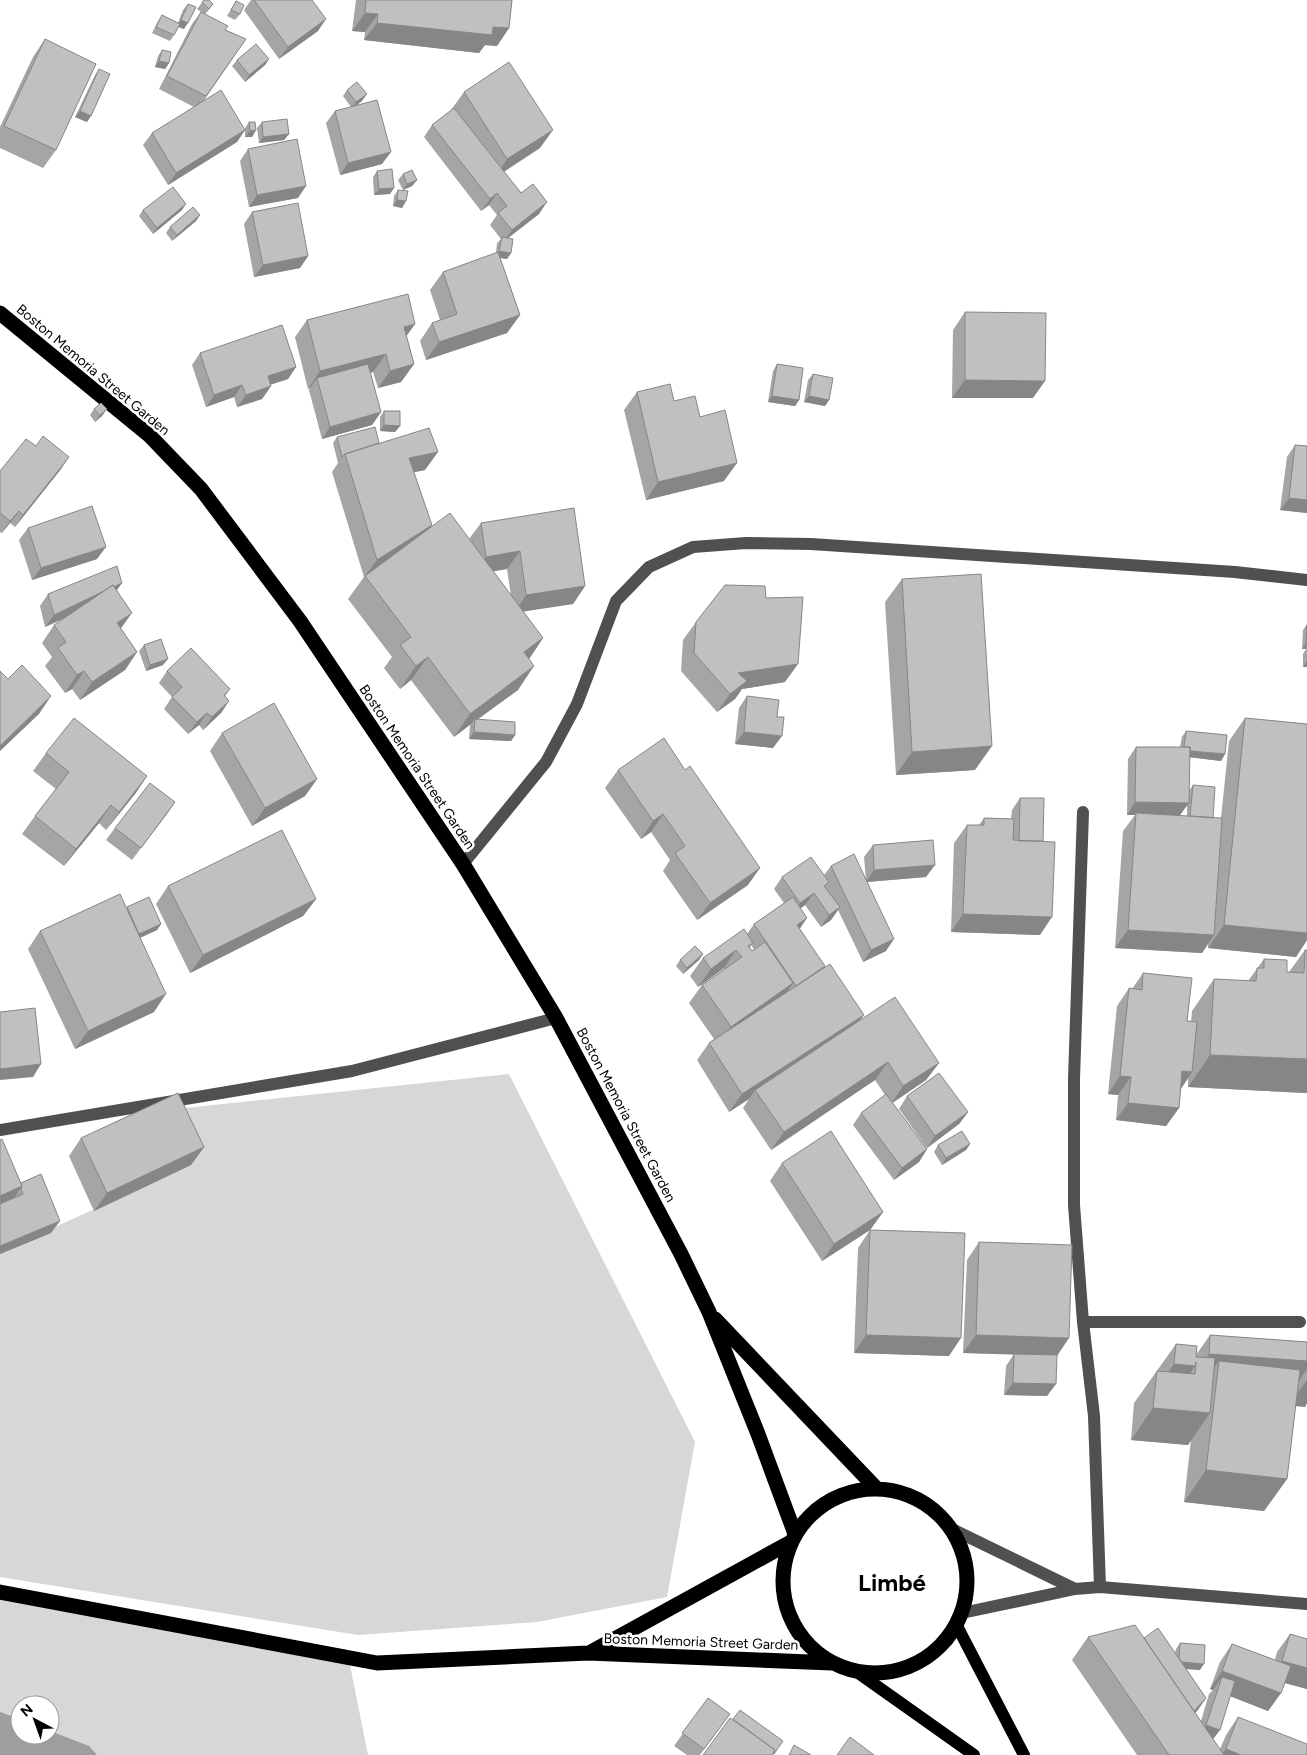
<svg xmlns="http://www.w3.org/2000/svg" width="1307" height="1755" viewBox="0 0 1307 1755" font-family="Figtree,sans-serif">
<rect width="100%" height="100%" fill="#fff"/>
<path fill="#d7d7d7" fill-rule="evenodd" d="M509 1074 695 1442 667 1597 537 1622 358 1635 0 1577V1252L191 1165 166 1110Z
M0 1589 347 1650 368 1755H0ZM20 1705H50V1735H20Z"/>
<path fill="#9e9e9e" d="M0 1712 20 1719V1735H50V1731L89 1746 97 1755H0Z"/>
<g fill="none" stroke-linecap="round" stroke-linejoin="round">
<path stroke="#505050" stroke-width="12" d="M1083 812 1074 1079V1205L1083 1322 1094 1416 1100 1587
M463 864 546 762 577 704 616 601 649 567 693 547 746 543 811 544 1235 572 1307 580
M0 1130 352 1071 556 1018
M1083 1322H1300
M952 1529 1075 1589
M962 1613 1075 1589 1100 1587 1307 1604"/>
<path stroke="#000" stroke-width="12" d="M956 1624 1024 1755
M857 1672 974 1755"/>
<path stroke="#000" stroke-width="15" d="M0 313 150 436 201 489 300 621 463 864 556 1018 681 1254 709 1312 758 1434 795 1534
M715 1319 875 1487
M783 1581a92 92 0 1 1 184 0a92 92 0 1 1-184 0Z
M0 1592 377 1663 588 1653 832 1663
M589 1653 789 1543"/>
</g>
<path fill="#a5a5a5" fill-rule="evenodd" d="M204 0 209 10 205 14 226 30 246 39 203 102 245 130V128L249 122 256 130 252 137H245V130L237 142 168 185 143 145 152 133 194 107 159 89 192 24 201 12 197 9Z
M251 0H312L318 31 279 59 244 10Z
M356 0H512L509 28 497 46 485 45 479 53 364 40 365 32 352 31Z
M236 1 240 14 235 20 227 16Z
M188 4 184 29 178 27 174 35 170 41 152 33 158 21 162 15 178 23 183 10Z
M45 39 56 150 43 168 0 148V127L33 57Z
M162 50 169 63 165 69 155 67 158 56Z
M269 59 265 65 245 82 232 66 237 60Z
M99 69 87 122 75 117 95 75Z
M347 90 362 101 356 106 382 164 340 175 326 123 335 111 351 107 343 96Z
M464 92 540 148 504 172 539 214 508 238 511 253 507 259 500 258 520 315 507 333 426 360 420 341 432 323 440 320 430 290 443 272 496 253 497 243 501 239 490 225 497 215 489 205 481 211 424 137 432 125 452 110H451Z
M262 122 289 134 284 140 259 143 257 128Z
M248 149 298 198 249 207 240 161Z
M377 171 390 194 374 195 373 177Z
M403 174 417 180 412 186 403 190 398 180Z
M398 190 406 201 402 208 393 206 394 196Z
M143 210H182L153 234 139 216Z
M252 212 308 256 300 268 254 277 244 224Z
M200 215 196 221 172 241 166 233 170 227Z
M965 312 1033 398H952L953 330Z
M307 320 415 324 406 336 414 364 401 382 378 388 373 372 370 373 381 412 372 425 322 439 309 390 310 388 308 389 295 337Z
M200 353 296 367 288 379 270 385 271 386 262 399 237 407 234 397 206 407 192 365Z
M777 364 799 400 795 406 768 402 773 371Z
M813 374 829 400 825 406 804 402 808 380Z
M637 392 674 401 700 417 724 481 646 500 624 410Z
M94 409 102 416 95 422 90 415Z
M384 411 400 426 395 432 380 431V417Z
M337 437 379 443 425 470 413 472 430 527 469 539 481 523 585 586 573 604 523 611 543 638 529 659 518 690 478 719 515 735 511 741 469 739 470 725 471 724 454 737 411 680 400 689 384 668 392 657 348 599 364 577 332 472 338 463 333 443ZM507 569 511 596 493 571Z
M1295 445 1307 513 1280 510 1287 457Z
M61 469 15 527 10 523 2 533 0 532V471Z
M28 528 97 559 32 580 19 540Z
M902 579 975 770 896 775 885 602Z
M122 583 117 590 121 628 137 652 125 670 80 700 72 689 65 693 45 666 52 657 42 643 54 625 63 619 45 627 40 606 48 594Z
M766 598 785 682 742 689 735 699 717 712 681 671 683 640 696 622Z
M1307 624V667H1303V654L1306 649H1302L1303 630Z
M144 645 163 665 146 671 139 651Z
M167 671 230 689 225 696 229 701 221 713 203 730 199 725 188 734 164 709 172 697 159 683Z
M747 696 773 748 735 744 739 708Z
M1245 718 1307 724V940L1296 957 1208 948V944L1202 953 1115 948 1123 831 1135 815H1127L1128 759 1136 747H1180L1182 737 1186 731 1225 754 1221 761 1189 757V791L1193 785 1213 818H1221L1229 741ZM1187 804V816L1165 815H1180Z
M222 733 317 779 305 796 252 826 210 751Z
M46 753 147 776 135 794 106 830 99 823 64 866 22 834 35 816 56 789 33 771Z
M618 770 748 885 697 920 663 871 670 860 651 832 641 839 605 788Z
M1020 798 1040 935 951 932 954 843 967 825H979L984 818 1011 819 1012 810Z
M175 802 132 860 106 840 115 828Z
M873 845 926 877 867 882 886 951 863 962 838 910 831 920 821 927 805 905 801 908 800 929 860 1020 939 1063 926 1080 892 1103 927 1149 919 1162 894 1180 853 1125 861 1113 885 1095 875 1080 771 1150 743 1108 749 1099 729 1112 697 1060 709 1043 714 1039 689 1003 702 985 724 969V968L698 987 690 976 703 958 747 934 754 924 784 903 774 889 782 877 824 875 831 866 866 880 864 857ZM751 945 754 949 752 951 750 948Z
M168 886 316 899 303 916 190 973 156 904Z
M126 908 161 924 157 930 140 938 154 1012 75 1049 28 949 40 931Z
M1305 950 1307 1093 1188 1087V1078L1181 1089 1179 1108 1166 1126 1116 1120 1118 1095 1108 1094 1117 1006 1129 988 1132 989 1143 973 1187 1021 1191 1022 1192 1011 1214 979 1248 981 1264 959 1287 972H1289Z
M703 954 699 960 683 974 676 966 680 960Z
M907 1096 968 1112 959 1124 927 1148 899 1109Z
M81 1138 204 1147 191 1165 94 1211 69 1156Z
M0 1140 21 1183 51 1233 0 1254Z
M970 1144 966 1150 942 1165 934 1152 938 1145Z
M782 1163 883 1212 870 1230 822 1261 770 1181Z
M870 1230 949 1356 854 1353 858 1248Z
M979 1242 1057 1355 1047 1396 1004 1395 1006 1366 1014 1354 963 1353 967 1260Z
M1210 1335 1307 1342V1403L1305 1407 1295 1406 1287 1479 1264 1511 1184 1502 1191 1440 1188 1445 1131 1440 1134 1403 1176 1344 1196 1355Z
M1290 1634 1307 1639V1689L1285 1683 1281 1693 1268 1711 1230 1696 1220 1730 1213 1739 1220 1749 1226 1735 1238 1717 1307 1755H1137L1072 1660 1088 1637 1144 1638 1175 1653 1176 1649 1180 1643 1200 1670 1186 1669 1206 1698 1195 1713 1201 1721 1209 1694 1213 1690 1210 1689 1220 1662 1232 1644 1275 1660 1277 1652Z
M708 1698 730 1714 700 1755H687L674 1746Z"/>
<path fill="#868686" d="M365 13 378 14 365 32 352 31Z
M326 19 318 31 279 59 288 47Z
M181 20 188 23 184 29 176 26Z
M377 23 493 27 509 28 497 46 485 45 479 53 364 40Z
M269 59 265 65 245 82 249 75Z
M159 61 169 63 165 69 155 67Z
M367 94 362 101 352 108 356 102Z
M80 111 91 116 87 122 75 117Z
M245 130 237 142 168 185 176 173Z
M256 130 252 137H245L250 131Z
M553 130 540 148 495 177 507 159Z
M289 134 284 140 259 143 263 137Z
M391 152 382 164 340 175 348 163Z
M417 180 412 186 403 190 407 184Z
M306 186 298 198 249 207 257 195Z
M394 188 390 194 374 195 379 189Z
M497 193 489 205 481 211 490 199Z
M397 200 406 201 402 208 393 206Z
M547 202 539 214 503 242 512 230Z
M186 204 182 210 153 234 157 228Z
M200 215 196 221 172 241 177 235Z
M499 251 511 253 507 259 495 257Z
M308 256 300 268 254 277 263 265Z
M520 315 507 333 426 360 439 342Z
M415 324 403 341 404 327Z
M386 354 373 372 319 386 317 378 310 388 308 389 320 371Z
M414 364 401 382 378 388 390 371Z
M296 367 288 379 259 388 268 376Z
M965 380 1045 381 1033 398H952Z
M242 385 234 397 206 407 214 395Z
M271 386 262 399 237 407 246 395Z
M772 396 799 400 795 406 768 402Z
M809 396 829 400 825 406 804 402Z
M107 409 102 416 95 422 100 415Z
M381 412 372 425 322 439 330 427Z
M384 425 400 426 395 432 380 431Z
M438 452 425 470 396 476 409 458Z
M69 457 61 469 15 527 23 515Z
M737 463 724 481 646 500 658 482Z
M1289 498 1307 500V513L1280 510Z
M19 511 10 523 2 533 10 521Z
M432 525 419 543 365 576 377 560Z
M106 547 97 559 32 580 41 568Z
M520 551 507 569 474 575 486 557Z
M122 583 113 595 45 627 54 615Z
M585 586 573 604 514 613 526 595Z
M132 613 119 631 117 623Z
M543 638 527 662 524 652Z
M1306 643H1307L1306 649H1302Z
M137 652 125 670 80 700 92 682Z
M428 657 411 680 400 689 416 666Z
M168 659 163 665 146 671 150 665Z
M1307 661V667H1303Z
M798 664 785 682 742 689 735 699 717 712 730 694 736 690 726 691 738 673Z
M534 666 518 690 474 722 475 719 471 724 454 737 470 714Z
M84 671 72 689 65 693 77 675Z
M51 696 39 714 0 751V746Z
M229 701 221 713 203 730 212 717Z
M207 713 199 725 188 734 197 722Z
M474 732 515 735 511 741 469 739Z
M744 732 782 736 773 748 735 744Z
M992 746 975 770 896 775 912 752Z
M1183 750 1225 754 1221 761 1179 756Z
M147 776 135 794 106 830 119 812Z
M317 779 305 796 252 826 265 808Z
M175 802 167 814 132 860 141 848Z
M1135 802 1189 803 1180 815H1136V813L1135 815H1127Z
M111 805 99 823 64 866 76 849Z
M663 814 651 832 641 839 653 821Z
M935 865 926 877 866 882 874 870Z
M760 868 748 885 697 920 710 903Z
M814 893 805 905 792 915 800 903Z
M316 899 303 916 190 973 203 955Z
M840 907 831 920 821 927 829 915Z
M963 914 1052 917 1040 935 951 932Z
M807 918 799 930 797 925Z
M161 924 157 930 135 940 139 934Z
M1224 925 1307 933V940L1296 957 1208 948Z
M1128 930 1214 935 1202 953 1115 948Z
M894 939 886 951 863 962 871 950Z
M736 950 724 968 698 987 711 969Z
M703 954 699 960 683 974 687 968Z
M793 983 781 1001 718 1044 731 1027Z
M166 994 154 1012 75 1049 88 1031Z
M864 1015 851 1033 755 1090 749 1099 729 1112 742 1094Z
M1210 1055 1307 1059V1093L1188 1087Z
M888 1062 875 1080 771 1150 784 1132Z
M939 1063 926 1080 891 1104 903 1086Z
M41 1064 33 1077 0 1080V1069Z
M1182 1071 1192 1072 1180 1090Z
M1120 1076 1131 1077 1118 1095 1108 1094Z
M1128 1103 1179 1108 1166 1126 1116 1120Z
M968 1112 959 1124 927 1148 935 1136Z
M970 1144 966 1150 942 1165 946 1158Z
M204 1147 191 1165 94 1211 107 1193Z
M927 1149 919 1162 894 1180 902 1168Z
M22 1186 10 1204 0 1208V1196Z
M883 1212 870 1230 822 1261 834 1244Z
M60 1221 51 1233 0 1254V1246Z
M866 1335 961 1338 949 1356 854 1353Z
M976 1335 1069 1338 1057 1356 963 1353Z
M1209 1354 1307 1361V1369L1290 1394 1219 1361 1200 1387 1186 1386Z
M1174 1364 1195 1366 1172 1399 1155 1392Z
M1307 1380V1403L1305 1407 1289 1405Z
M1013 1383 1056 1384 1047 1396 1004 1395Z
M1153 1408 1210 1413 1188 1445 1131 1440Z
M1206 1470 1287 1479 1264 1511 1184 1502Z
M1282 1661 1307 1668V1689L1270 1679Z
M1178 1662 1204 1664 1200 1670 1174 1668Z
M1222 1671 1281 1693 1268 1711 1217 1691 1222 1677 1213 1690 1210 1689Z
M1206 1698 1198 1710 1182 1727 1190 1715Z
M1206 1725 1220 1730 1207 1747 1194 1743Z
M1226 1749 1241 1755H1221Z"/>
<path fill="#c0c0c0" stroke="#868686" d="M204 0H209L213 4 209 9 202 2Z
M254 0H312L326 19 288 47Z
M366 0H512L509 28 493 27 492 35 377 23 378 14 365 13Z
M236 1 244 5 240 14 231 10Z
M188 4 196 7 188 23 181 20Z
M201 12 228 26 225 30 246 39 206 96 167 76Z
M162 15 180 24 174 35 156 27Z
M45 39 96 64 56 150 4 126Z
M256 44 269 59 249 75 237 60Z
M162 50 171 52 169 63 159 61Z
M509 62 553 130 507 159 464 92Z
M99 69 110 74 91 116 80 111Z
M357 82 367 94 356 102 347 90Z
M221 90 245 130 176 173 152 133Z
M377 100 391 152 348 163 335 111Z
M454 108 521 193 533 184 547 202 512 230 498 213 507 206 497 193 490 199 432 125Z
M287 119 289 134 263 137 262 122Z
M249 122H255L256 130 250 131Z
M297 139 306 186 257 195 248 149Z
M392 169 394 188 379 189 377 171Z
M412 170 417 180 407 184 403 174Z
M173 187 186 204 157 228 143 210Z
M398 190 408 191 406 201 397 200Z
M298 203 308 256 263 265 252 212Z
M193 207 200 215 177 235 170 227Z
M502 237 513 239 511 253 499 251Z
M498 252 520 315 439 342 432 323 457 314 443 272Z
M408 294 415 324 404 327 414 364 390 371 386 354 320 371 307 320Z
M965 312 1046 313 1045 381 965 380Z
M282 325 296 367 268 376 271 386 246 395 242 385 214 395 200 353Z
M368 364 381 412 330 427 317 378Z
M777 364 803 368 799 400 772 396Z
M813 374 833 378 829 400 809 396Z
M670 384 674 401 695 396 700 417 725 410 737 463 658 482 637 392Z
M101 403 107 409 100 415 94 409Z
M384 411H400V426L384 425Z
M375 427 379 443 345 454 342 457 337 437Z
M429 428 438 452 409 458 432 525 377 560 345 454Z
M43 436 69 457 23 515 19 511 10 521 0 513V471L26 439 36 446Z
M1295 445 1307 446V500L1289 498Z
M92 506 106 547 41 568 28 528Z
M574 508 585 586 526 595 520 551 486 557 481 523Z
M450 513 543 638 524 652 534 666 470 714 428 657 416 666 400 645 411 637 365 576Z
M117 566 122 583 114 587 113 585 102 592 54 615 48 594Z
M981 574 992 746 912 752 902 579Z
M113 585 132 613 117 623 137 652 92 682 84 671 77 675 58 648 66 642 54 625Z
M725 585 765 586 766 598 803 597 798 664 738 673 747 681 730 694 694 653 696 622Z
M1307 625V643H1306Z
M161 639 168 659 150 665 144 645Z
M191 648 230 689 224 695 229 701 212 717 207 713 197 722 172 697 182 687 167 671Z
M22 665 51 696 0 746V671L8 679Z
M747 696 779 700 777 717H784L782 736 744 732Z
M274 703 317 779 265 808 222 733Z
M74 718 147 776 119 812 111 805 76 849 35 816 69 772 46 753Z
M1245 718 1307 724V933L1224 925Z
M475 719 515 722V735L474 732Z
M1186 731 1227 735 1225 754 1190 751V747H1184Z
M664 738 685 770 690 766 760 868 710 903 675 853 685 846 663 814 653 821 618 770Z
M1136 747H1190L1189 803 1135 802Z
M150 783 175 802 141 848 115 828Z
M1193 785 1215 787 1213 818 1190 816Z
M1020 798H1044L1043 841H1019Z
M1136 813 1222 818 1214 935 1128 930Z
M984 818 1014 819 1013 840 1055 842 1052 917 963 914 967 825H984Z
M282 830 316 899 203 955 168 886Z
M933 840 935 865 874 870 873 845Z
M854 854 894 939 871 950 831 866Z
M811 857 829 882 824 886 840 907 829 915 814 893 800 903 782 877Z
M120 894 166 994 88 1031 40 931Z
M149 897 161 924 139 934 127 907Z
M793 897 807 918 797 925 825 966 796 986 754 924Z
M744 929 753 943 748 946 752 951 765 942 793 983 731 1027 702 985 742 957 736 950 711 969 703 958Z
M695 946 703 954 687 968 680 960Z
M1305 950H1307V1059L1210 1055 1214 979 1256 981 1257 968H1264V959L1287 960V972L1304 973Z
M830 964 864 1015 742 1094 709 1043Z
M1143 973 1192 978 1187 1021 1197 1022 1192 1072 1182 1071 1179 1108 1128 1103 1131 1077 1120 1076 1129 988 1142 990Z
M895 997 939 1063 903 1086 888 1062 784 1132 755 1090Z
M35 1008 41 1064 0 1069V1012Z
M939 1073 968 1112 935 1136 907 1096Z
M178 1093 204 1147 107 1193 81 1138Z
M886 1094 927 1149 902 1168 861 1113Z
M831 1131 883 1212 834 1244 782 1163Z
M962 1131 970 1144 946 1158 938 1145Z
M2 1139 22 1186 0 1196V1140Z
M41 1174 60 1221 0 1246V1204L23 1194 21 1189 22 1186 21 1183Z
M870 1230 965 1233 961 1338 866 1335Z
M979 1242 1072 1245 1069 1338 976 1335Z
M1210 1335 1307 1342V1361L1209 1354Z
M1176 1344 1197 1346 1196 1357 1215 1358 1210 1413 1153 1408 1157 1371 1195 1374 1196 1362 1195 1366 1174 1364Z
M1014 1354 1057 1355 1056 1384 1013 1383Z
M1219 1361 1300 1370 1287 1479 1206 1470Z
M1135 1625 1224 1755H1169L1088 1637Z
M1158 1628 1206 1698 1194 1711 1144 1638Z
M1290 1634 1307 1639V1668L1282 1661Z
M1180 1643 1205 1645 1204 1664 1182 1662 1179 1658Z
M1232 1644 1291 1666 1281 1693 1222 1671Z
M1222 1677 1235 1681 1220 1730 1206 1725Z
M708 1698 730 1714 704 1749 682 1733Z
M740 1710 783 1741 774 1754H773L775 1750 733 1719Z
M1238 1717 1307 1744V1755H1241L1226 1749Z
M730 1718 775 1750 772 1755H703Z
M850 1737 874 1755H837Z
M794 1745 811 1755H789Z"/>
<g text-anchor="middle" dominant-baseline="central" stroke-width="5" stroke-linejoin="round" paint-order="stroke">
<g font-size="14" fill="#000" stroke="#fff">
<text transform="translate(93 370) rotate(40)">Boston Memoria Street Garden</text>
<text transform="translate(417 767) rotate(56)">Boston Memoria Street Garden</text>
<text transform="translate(626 1115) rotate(62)">Boston Memoria Street Garden</text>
<text transform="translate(701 1642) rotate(2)">Boston Memoria Street Garden</text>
</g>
<g font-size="24" font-weight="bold" fill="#000" stroke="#fff">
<text x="892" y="1582">Limbé</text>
</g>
</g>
<g transform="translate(35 1720) rotate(319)"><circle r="24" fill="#ffffff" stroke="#999999"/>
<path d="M0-4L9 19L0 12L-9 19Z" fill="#000000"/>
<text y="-8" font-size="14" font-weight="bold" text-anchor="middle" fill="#000000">N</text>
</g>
</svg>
